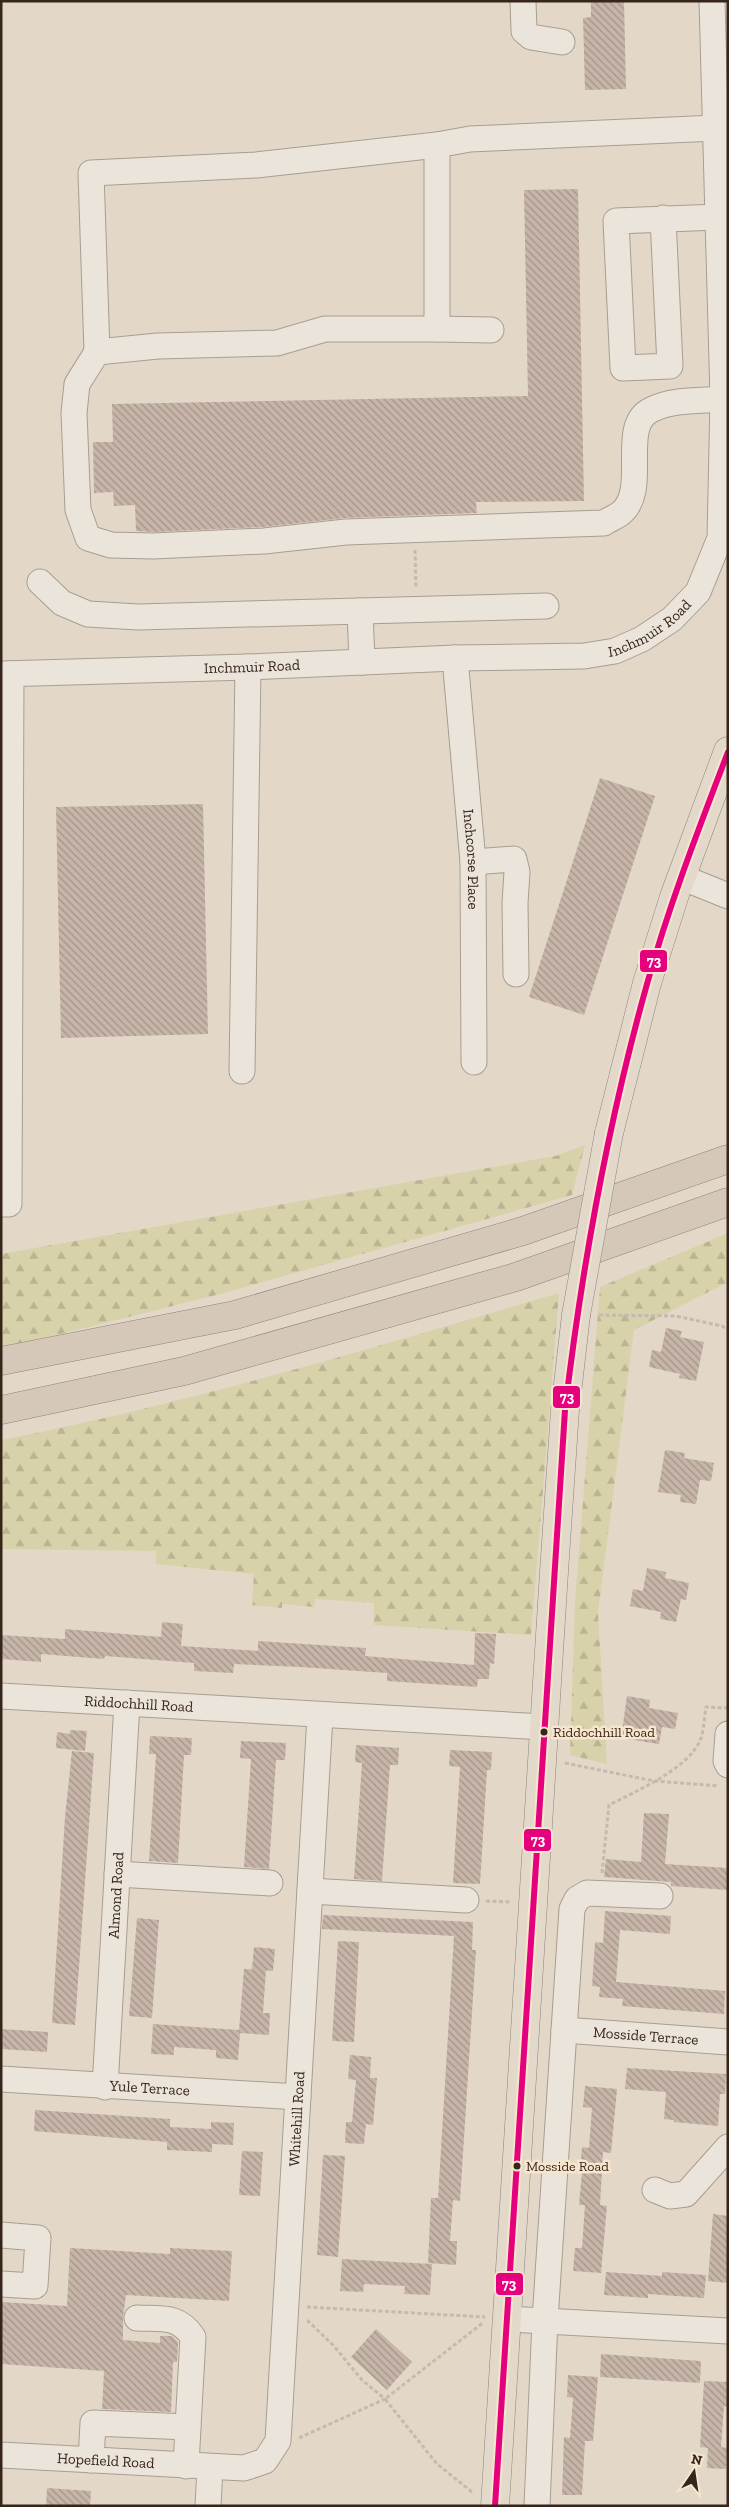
<svg xmlns="http://www.w3.org/2000/svg" width="729" height="2507" viewBox="0 0 729 2507" font-family="'Zilla Slab',serif">
<defs>
<pattern id="forest-firs" width="22" height="20" patternUnits="userSpaceOnUse" patternTransform="scale(1.25)"><rect width="22" height="20" fill="#d7d2a9"/><path d="M5 1l3.5 6h-7zM16 11l3.5 6h-7z" fill="#b9b491"/></pattern>
<pattern id="building-back-hatch" width="6" height="6" patternUnits="userSpaceOnUse" patternTransform="scale(1.25)"><rect width="6" height="6" fill="#c7b5a9"/><path d="M-1 5l2 2M0 0l6 6M5-1l2 2" fill="none" stroke="#a29389"/></pattern>
</defs>
<rect width="100%" height="100%" fill="#e3d8c8"/>
<path fill="url(#forest-firs)" d="M585 1145 572 1195 220 1294 1 1349V1254L555 1156Z
M728 1233V1282L634 1330 598 1613 607 1764 570 1755 575 1602 600 1287Z
M559 1293 531 1635 374 1625V1603L315 1599 314 1607 282 1604V1608L252 1605 254 1574 156 1564V1551L1 1549V1440C190 1403 375 1347 559 1293Z"/>
<path fill="url(#building-back-hatch)" d="M591 1H624L626 89 585 90 583 18 591 17Z
M578 189 584 501 476 502 477 513 345 518 263 527 153 532 136 531 135 505 114 506 113 492 94 493 93 442H113L112 404 528 396 524 190Z
M600 778 655 796 584 1015 529 997Z
M203 804 208 1034 61 1038 56 807Z
M666 1328 682 1331 680 1337 704 1342 696 1381 679 1378 680 1374 649 1367 652 1350 661 1352Z
M665 1450 685 1453 684 1458 714 1463 711 1481 700 1480 696 1504 680 1502 681 1495 658 1492Z
M647 1568 666 1572 665 1578 689 1583 686 1600 681 1599 676 1622 660 1619 661 1612 630 1606 633 1589 643 1591Z
M162 1622 183 1624 181 1646 258 1651V1641L366 1648 365 1656 474 1665 475 1633 496 1634 494 1664 490 1663 489 1679H478L477 1687 387 1681V1673L300 1667 234 1664 233 1673 194 1671V1663L105 1656 104 1659 41 1654V1662L1 1659V1635L65 1639V1629L161 1637Z
M627 1696 650 1700 649 1708 678 1713 675 1729 662 1727 659 1744 621 1738Z
M70 1730 87 1731 85 1751 56 1748 57 1732 70 1734Z
M150 1736 192 1738 191 1755H184L178 1863 149 1861 156 1754H149Z
M241 1741 286 1743 285 1760H276L269 1869 244 1867 251 1759 240 1758Z
M356 1745 399 1748 398 1765H390L382 1881 354 1879 362 1763 355 1762Z
M450 1750 492 1752 491 1770H487L480 1884 453 1883 460 1767 449 1766Z
M72 1751 94 1753 75 2025 52 2023 65 1817Z
M644 1813 669 1814 665 1864 728 1868V1890L671 1886V1882L604 1877 606 1859 641 1862Z
M605 1911 671 1916 670 1934 620 1930 616 1982 725 1991 724 2014 622 2006 623 1999 599 1997 600 1987 592 1986 595 1942 603 1943Z
M323 1915 473 1922 472 1950H476L460 2201 453 2200 450 2241H457L456 2265 428 2263 431 2198H438L454 1936 322 1929Z
M137 1918 159 1920 152 2018 129 2016Z
M338 1941 359 1942 354 2042 332 2041Z
M254 1947 275 1949 273 1971 252 1969Z
M244 1969 266 1970 263 2013H270L269 2035 240 2033 238 2060 216 2058V2050L174 2047V2055L151 2054 153 2024 239 2030Z
M1 2029 48 2032 47 2052 1 2049Z
M350 2055 371 2057 370 2078H377L373 2125 366 2124 364 2144 345 2143 346 2122H352L356 2080 348 2079Z
M627 2068 726 2074 725 2094H720L718 2126 674 2122V2120L664 2119 666 2092 625 2089Z
M585 2086 617 2089 611 2153 603 2152 600 2205 607 2206 601 2273 573 2271 575 2248H582L585 2205H579L582 2172H580L582 2147 589 2148 592 2108 583 2107Z
M35 2110 170 2119V2127L211 2129V2122L234 2123 233 2145 212 2144V2152L167 2150V2142L34 2131Z
M242 2151 263 2152 260 2196 239 2195Z
M323 2155 345 2156 338 2257 317 2255Z
M713 2214 728 2216V2283L708 2281Z
M70 2248 170 2254V2248L232 2251 229 2301 126 2295 123 2317V2340L160 2343V2336H172L178 2342 177 2362H173L171 2412 102 2409 104 2371 1 2364V2302L67 2306Z
M342 2259 432 2264 430 2295 404 2294 405 2286 364 2284 363 2292 340 2291Z
M606 2272 662 2276V2272L706 2275 704 2298 648 2294V2298L604 2295Z
M376 2329 412 2362 387 2390 351 2357Z
M601 2354 701 2361 700 2383 600 2377Z
M568 2375 598 2377 593 2441H585L582 2495H562L564 2437 570 2438 573 2398 567 2397Z
M704 2381 728 2382V2407L724 2406 721 2447 727 2448 726 2469 707 2468 708 2448 700 2447Z
M47 2488 91 2491 90 2506H46Z"/>
<g fill="none" stroke-linecap="round" stroke-linejoin="round">
<defs>
<g id="minor">
<path d="M523 1 524 31 531 37 562 42"/>
<path d="M716 128 470 139 437 145V329H325L277 343 158 346 97 352 77 384 74 413 78 510 88 538 111 545 153 546 264 541 346 532 604 523C610 519 616 517 621 513 650 489 618 426 651 410 672 399 700 401 723 399"/>
<path d="M663 218 670 366 623 368 616 221 718 217"/>
<path d="M437 329 491 330"/>
<path d="M97 352 91 173 256 165 437 145"/>
<path d="M40 582 62 603 88 614 138 617 546 606"/>
<path d="M360 611 362 662"/>
<path id="s1" d="M455 658 473 862 474 1062"/>
<path id="s2" d="M1 674 248 667 455 658 584 656 615 651 642 639 672 619 698 592 720 538 723 399 712 1"/>
<path d="M473 862 514 859 517 872 515 903 516 974"/>
<path d="M681 877 728 896"/>
<path d="M242 1071 248 667"/>
<path d="M1 1204H9L11 674"/>
<path id="s3" d="M1 1696 544 1727"/>
<path d="M728 1734 726 1761 728 1765"/>
<path d="M117 1874 270 1883"/>
<path d="M310 1891 466 1900"/>
<path id="s4" d="M564 2030 728 2042"/>
<path id="s5" d="M1 2079 298 2097"/>
<path id="s6" d="M105 2087 127 1703"/>
<path d="M655 2190 670 2196 686 2194 728 2147"/>
<path d="M1 2235 38 2238 35 2286 1 2284"/>
<path d="M137 2318C162 2319 178 2315 193 2337L188 2427"/>
<path d="M507 2319 728 2331"/>
<path id="s7" d="M1 2455 244 2468 265 2461 278 2441 320 1716"/>
<path d="M91 2460 93 2423 188 2427 186 2466"/>
<path d="M208 2506 210 2468"/>
<path d="M537 2506 545 2320 572 1909 577 1899 587 1893 660 1896"/>
</g>
<path id="major" d="M609 1133 647 983 675 894 728 751
M495 2506 554 1572 565 1410 576 1315"/>
<path id="highway" d="M1 1361 235 1315 523 1231 728 1159
M1 1410 184 1371 516 1277 728 1202"/>
</defs>
<use href="#minor" stroke="#a89d92" stroke-width="27"/>
<use href="#major" stroke="#8d8379" stroke-width="29"/>
<use href="#highway" stroke="#8d8379" stroke-width="29"/>
<path stroke="#c3bab1" stroke-width="3" stroke-dasharray="4 2.5" stroke-linecap="butt" d="M415 550 416 589
M599 1315 676 1316 722 1326 728 1330
M565 1763 654 1781 719 1786
M602 1873 609 1805C636 1791 686 1770 700 1741 704 1732 704 1717 706 1707L728 1708
M486 1901 510 1902
M307 2307 485 2317
M299 2438 385 2399 362 2380 333 2345 307 2320
M472 2492 437 2464 385 2399 484 2322"/>
<use href="#minor" stroke="#ebe4da" stroke-width="25"/>
<use href="#major" stroke="#e3d9cb" stroke-width="28"/>
<use href="#highway" stroke="#d6c8b9" stroke-width="28"/>
<defs>
<path id="major-bridge" d="M576 1315 609 1133"/>
</defs>
<use href="#major-bridge" stroke="#8d8379" stroke-width="29" stroke-linecap="butt"/>
<use href="#major-bridge" stroke="#e3d9cb" stroke-width="28"/>
<defs>
<path id="bus-1" d="M495 2506 565 1410C582 1266 608 1123 647 984 669 905 699 828 728 752"/>
</defs>
<use href="#bus-1" stroke="#f7e6cc" stroke-width="10"/>
<use href="#bus-1" stroke="#e5007d" stroke-width="6"/>
</g>
<g fill="#36251b" stroke="#f7e6cc" stroke-width="2">
<circle cx="544" cy="1732" r="4.5"/>
<circle cx="517" cy="2166" r="4.5"/>
</g>
<g text-anchor="middle" dominant-baseline="central" stroke-width="5" stroke-linejoin="round" paint-order="stroke">
<g font-size="14" fill="#36251b" stroke="#f7e6cc" text-anchor="start">
<text x="553" y="1732">Riddochhill Road</text>
<text x="526" y="2166">Mosside Road</text>
</g>
<g font-size="15" fill="#36251b" stroke="#f7e6cc">
<text stroke="none"><textPath href="#s2" startOffset="656">Inchmuir Road</textPath></text>
<text stroke="none"><textPath href="#s2" startOffset="251">Inchmuir Road</textPath></text>
<text stroke="none"><textPath href="#s1" startOffset="202">Inchcorse Place</textPath></text>
<text stroke="none"><textPath href="#s3" startOffset="138">Riddochhill Road</textPath></text>
<text stroke="none"><textPath href="#s6" startOffset="192">Almond Road</textPath></text>
<text stroke="none"><textPath href="#s4" startOffset="82">Mosside Terrace</textPath></text>
<text stroke="none"><textPath href="#s5" startOffset="149">Yule Terrace</textPath></text>
<text stroke="none"><textPath href="#s7" startOffset="612">Whitehill Road</textPath></text>
<text stroke="none"><textPath href="#s7" startOffset="105">Hopefield Road</textPath></text>
</g>
</g>
<g stroke="#f7e6cc" stroke-width="2">
<rect x="639" y="949" width="29" height="24" rx="5" fill="#e5007d"/>
<rect x="552" y="1385" width="29" height="24" rx="5" fill="#e5007d"/>
<rect x="523" y="1828" width="29" height="24" rx="5" fill="#e5007d"/>
<rect x="495" y="2272" width="29" height="24" rx="5" fill="#e5007d"/>
</g>
<g font-size="14" text-anchor="middle" font-weight="bold" fill="#fff">
<text x="654" y="966">73</text>
<text x="567" y="1402">73</text>
<text x="538" y="1845">73</text>
<text x="509" y="2289">73</text>
</g>
<rect width="729" height="2507" fill="none" stroke="#36251b" stroke-width="5"/>
<g transform="translate(694 2472) rotate(13)" stroke="#f7e6cc" stroke-width="4" paint-order="stroke">
<path d="M0-4L9 19L0 12L-9 19Z" fill="#36251b"/>
<text y="-8" font-size="14" font-weight="bold" text-anchor="middle" fill="#36251b">N</text>
</g>
</svg>
